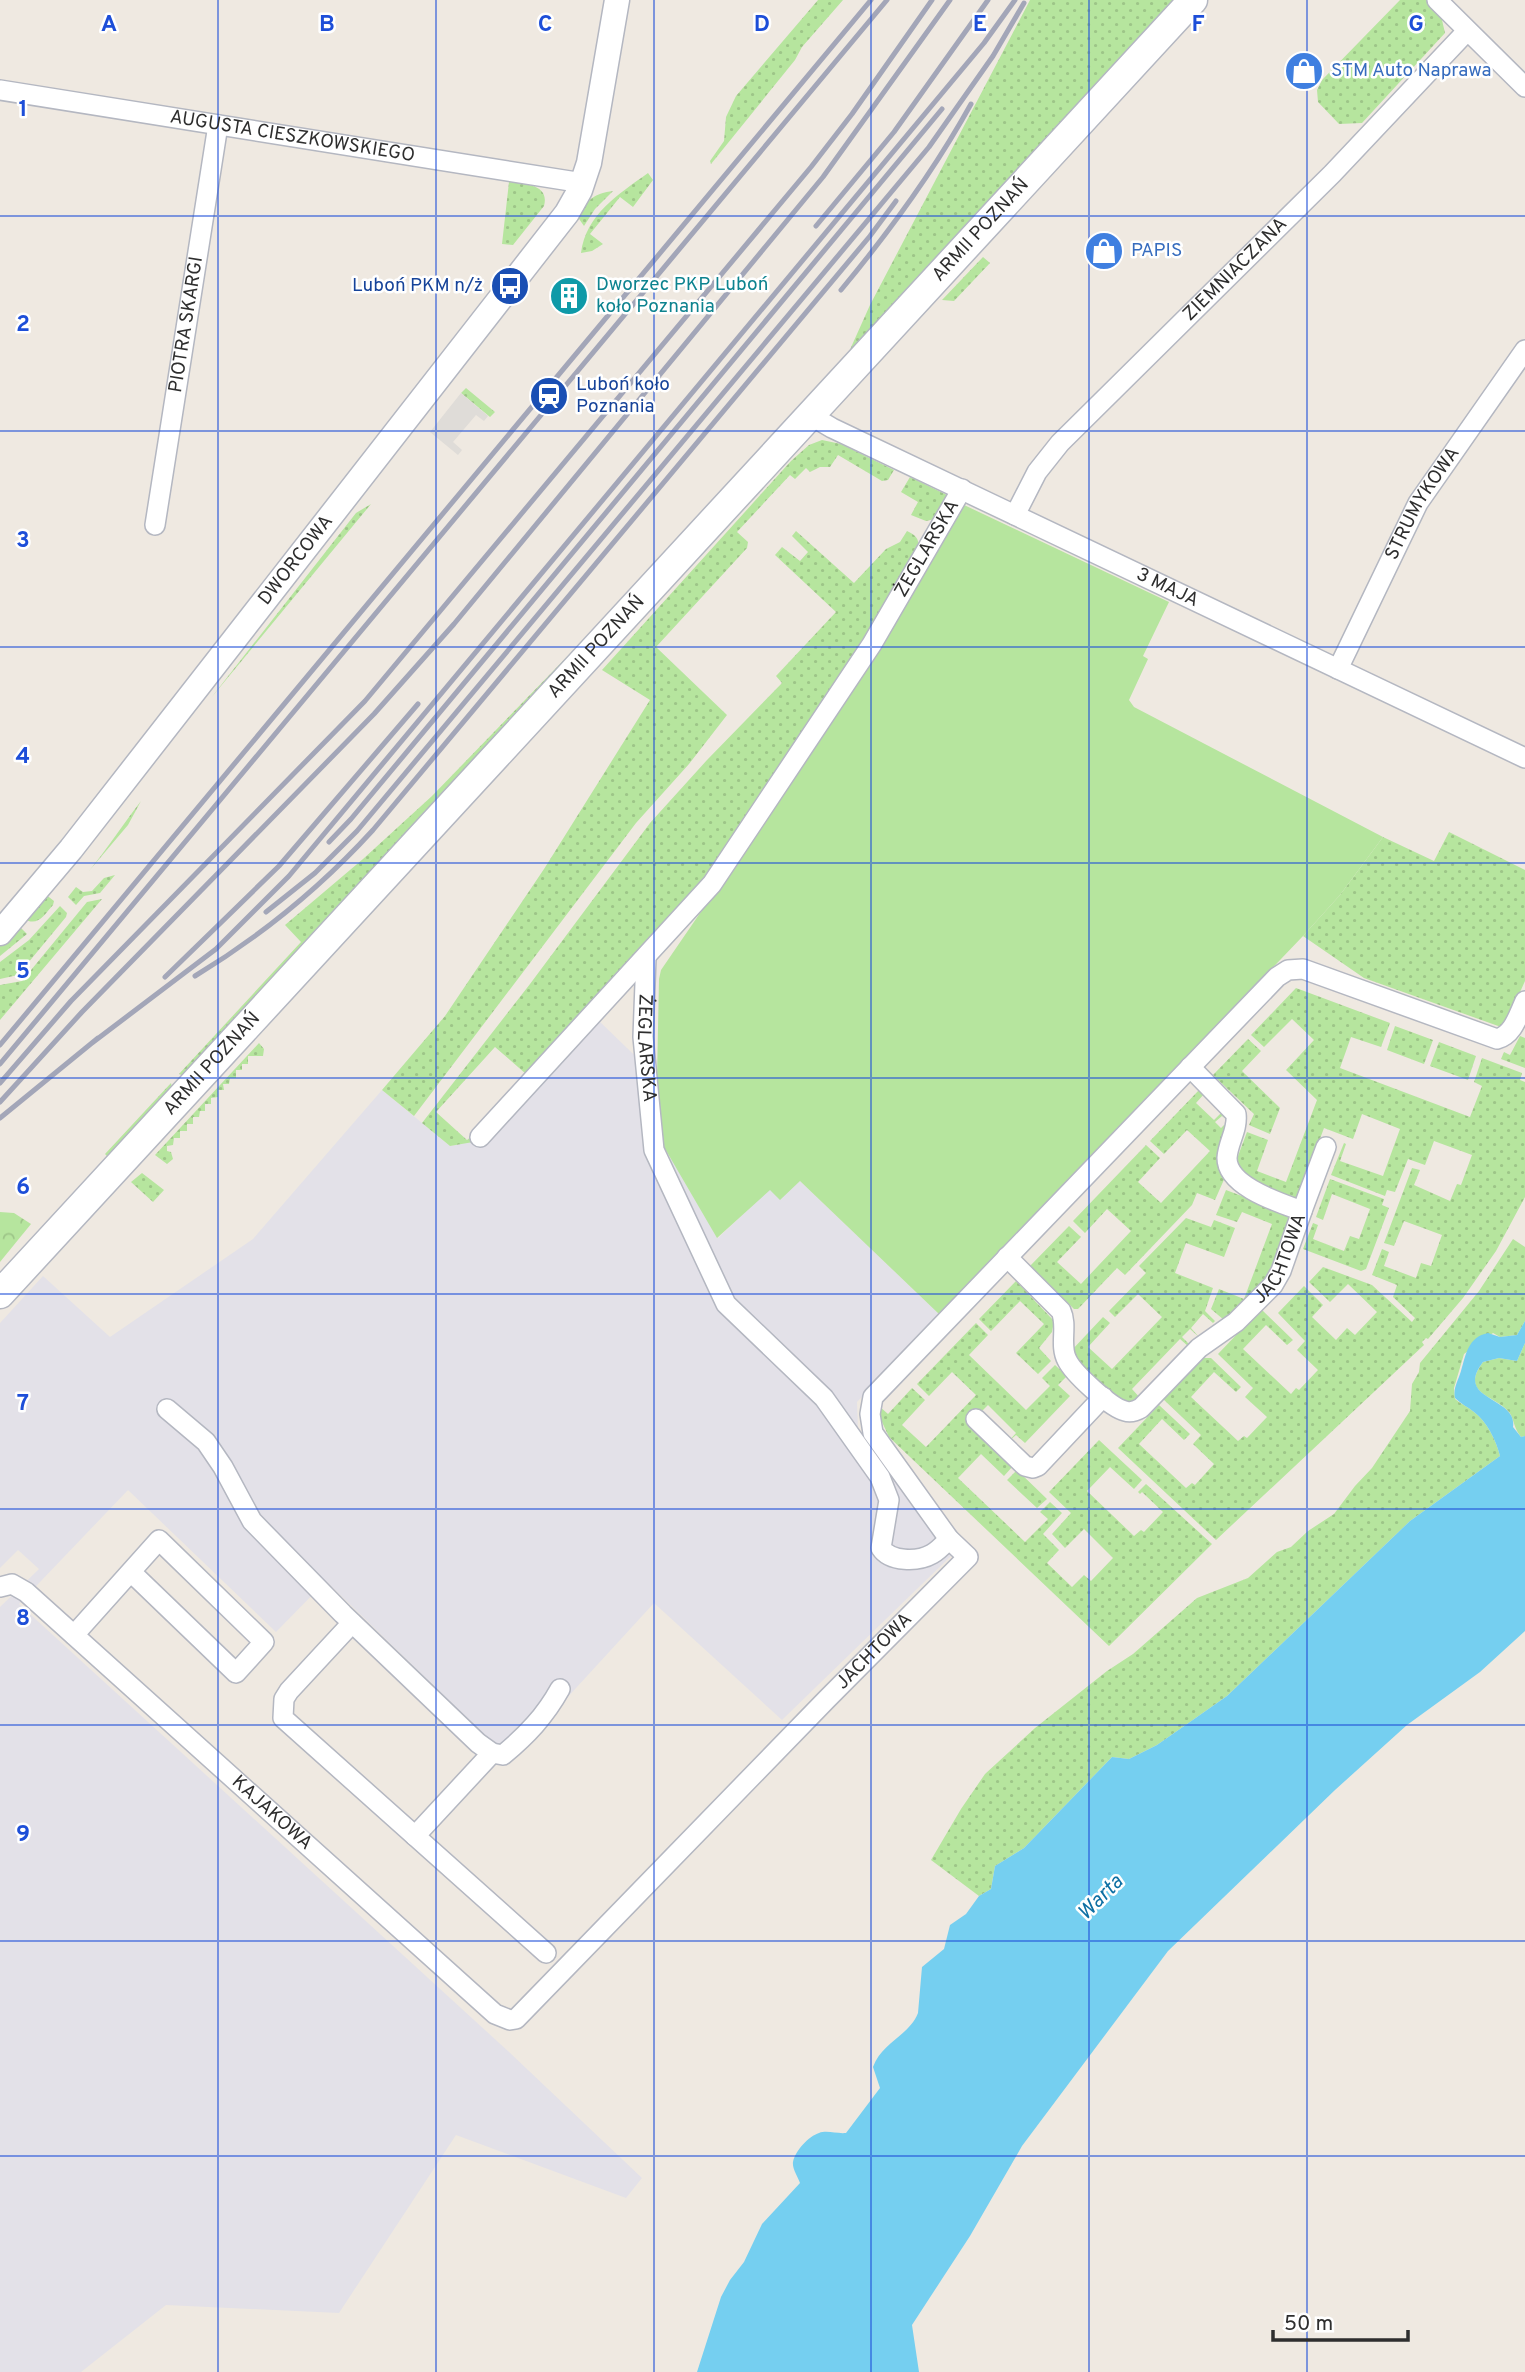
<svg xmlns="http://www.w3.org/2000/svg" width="1525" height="2372" viewBox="0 0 1525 2372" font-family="Overpass,sans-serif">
<defs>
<pattern id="grass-dots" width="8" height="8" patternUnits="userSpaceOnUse" patternTransform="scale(1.75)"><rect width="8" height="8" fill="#b6e59e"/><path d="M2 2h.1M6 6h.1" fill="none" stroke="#9dc588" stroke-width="1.8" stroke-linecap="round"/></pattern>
<pattern id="forest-crowns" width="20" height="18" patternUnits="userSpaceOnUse" patternTransform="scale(1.75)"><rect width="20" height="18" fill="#b6e59e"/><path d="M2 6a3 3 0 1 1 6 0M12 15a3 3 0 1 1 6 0" fill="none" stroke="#9dc588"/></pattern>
</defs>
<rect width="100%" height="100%" fill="#efe9e1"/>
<path fill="#e3e1e8" d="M597 1019 657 1077 664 1147 718 1238 770 1189 800 1181 940 1315 857 1402 858 1430 927 1524 953 1554 782 1720 654 1603 510 1760 326 1581 276 1632 128 1490 19 1604 509 2052 642 2178 626 2198 456 2135 339 2313 166 2305 81 2372H0V1607L39 1569 18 1550 0 1568V1323L43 1276 110 1337 253 1239 382 1090 450 1146 486 1139Z"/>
<path fill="url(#grass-dots)" d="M818 0H843L802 47 795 60 711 164 710 161 724 141 726 117 736 96Z
M1030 0H1175L844 363 870 305Z
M1400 0H1427L1444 17 1442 20 1445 33 1362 123 1339 124 1318 102 1317 90 1322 80Z
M648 173 653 180 633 207 620 197 590 234 603 244 592 251 581 253C586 214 619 194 648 173Z
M509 182C524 184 550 184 544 206L513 245 502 244Z
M613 191 595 209 584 226 577 216C587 200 595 193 613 191Z
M983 257 990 263 954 301 942 300Z
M466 388 495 412 490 417 461 393Z
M822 440 841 444 894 470 888 480 882 481 838 455 830 467H820L810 472 806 468 795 479 790 475 737 532 748 542 747 548 656 647 727 715 689 764 636 823 414 1116 382 1090 445 1016 544 869 650 700 602 670 791 461 809 445Z
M910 477 947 495 935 519 926 521 911 515 918 502 901 492Z
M371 504 211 698 356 513Z
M796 531 854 583 886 549 900 542 907 531C918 536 920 541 918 553L708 880 526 1074 495 1047 436 1112 467 1140 473 1135 479 1141 450 1146 422 1123 530 984 650 823 707 760 782 683 776 676 836 612 775 555 782 547 800 561 808 552 792 536Z
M591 632 592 634 184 1076 179 1074 301 942 285 925 363 859 432 796Z
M141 801 128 825 89 871C108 848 123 824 141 801Z
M1449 832 1525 870V981L1507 1021 1501 1027 1364 978 1303 936 1340 895 1383 837 1434 861Z
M115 875 100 893 84 896 76 905 68 897 76 887 83 892 92 891 104 878Z
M45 894 54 901 53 905C44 915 38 927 24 919Z
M102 899 0 1020V985L22 981 87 902Z
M60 906 67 913 66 917 18 975 0 979V962L29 940Z
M19 926 27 934 0 956V946Z
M1296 988 1390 1023 1381 1047 1351 1037 1340 1068 1470 1117 1482 1086 1474 1082 1482 1058 1522 1073 1520 1080 1525 1082V1197L1496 1251 1463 1298 1428 1339 1426 1338 1422 1342 1424 1345 1216 1540 1118 1448 1159 1405 1190 1434 1184 1440 1162 1419 1139 1444 1186 1488 1192 1483 1195 1485 1214 1464 1193 1444 1201 1435 1163 1399 1203 1358H1211L1241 1387 1236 1392 1214 1372 1191 1397 1238 1441 1244 1436 1247 1438 1267 1417 1245 1397 1253 1388 1218 1354 1261 1309 1293 1340 1287 1345 1266 1325 1243 1349 1291 1394 1296 1388 1299 1390 1318 1370 1297 1350 1305 1341 1278 1313 1304 1286 1323 1305 1312 1317 1336 1340 1347 1328 1355 1335 1377 1312 1348 1284 1330 1302 1309 1282 1323 1267 1372 1285 1412 1322 1415 1318 1393 1297 1397 1285 1372 1275 1382 1249 1389 1252 1384 1266 1416 1278 1421 1263 1431 1266 1442 1235 1404 1221 1394 1246 1384 1243 1412 1168 1420 1170 1414 1185 1450 1201 1457 1184 1461 1185 1472 1155 1434 1141 1425 1165 1408 1159 1395 1192 1387 1190 1385 1196 1331 1175 1344 1143 1346 1144 1340 1161 1383 1176 1400 1129 1362 1114 1353 1139 1324 1128 1299 1195 1295 1200 1260 1188 1235 1164 1247 1132 1268 1140 1257 1171 1286 1182 1317 1100 1286 1070 1314 1040 1292 1019 1264 1047 1251 1035Z
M1395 1026 1433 1040 1424 1064 1387 1050Z
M1520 1036 1525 1038V1068L1501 1059 1504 1052 1510 1055Z
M1248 1039 1261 1051 1242 1071 1280 1108 1270 1134 1249 1125 1254 1114 1213 1075Z
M1439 1042 1476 1056 1468 1080 1430 1066Z
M259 1043 264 1049 263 1056H248V1064H242V1070H236V1078H230L229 1084H223L224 1090H218V1097L211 1098V1104H205V1111H200L199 1117H193V1124H187V1131H180V1138H174L173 1145 167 1146V1151L171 1152 173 1159 167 1164 155 1155Z
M171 1083 172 1088 110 1159 105 1154Z
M1200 1089 1205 1093 1196 1103 1214 1120 1223 1111 1228 1116 1226 1119 1222 1116 1215 1122 1221 1128 1224 1125 1229 1129 1226 1175 1215 1200 1197 1193 1192 1205 1125 1275 1117 1268 1078 1309H1074L1030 1266 1069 1226 1081 1237 1057 1262 1081 1284 1131 1231 1107 1209 1085 1233 1073 1221 1146 1145 1160 1158 1138 1182 1161 1203 1210 1151 1187 1130 1164 1154 1150 1141Z
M142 1173 164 1190 153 1202 131 1182Z
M1330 1179 1384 1199 1382 1205 1389 1208 1366 1269 1361 1271 1303 1249 1313 1223 1318 1225 1313 1239 1344 1251 1350 1236 1359 1239 1370 1209 1332 1194 1323 1220 1316 1217Z
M1226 1190 1284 1212 1288 1215 1289 1223 1270 1277 1229 1319 1224 1320 1211 1309 1219 1289 1244 1299 1272 1224 1242 1212 1237 1222 1216 1215Z
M1186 1218 1211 1227 1214 1220 1235 1228 1224 1257 1186 1243 1175 1273 1213 1288 1205 1311 1215 1321 1213 1323 1203 1314 1191 1328 1199 1337 1190 1329 1182 1337 1191 1346 1189 1347 1180 1339 1132 1389 1141 1399 1136 1403 1123 1404 1075 1361 1071 1351 1103 1317 1110 1323 1088 1347 1112 1369 1162 1317 1138 1294 1115 1317 1109 1311 1146 1273 1139 1266Z
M1513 1239 1525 1247V1321L1517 1335 1500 1337 1493 1333 1464 1354 1454 1388 1455 1399C1461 1404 1468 1407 1474 1412 1487 1422 1496 1440 1500 1456L1410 1521 1227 1696 1157 1745 1129 1759 1112 1757 1024 1848 995 1866 991 1889 979 1896 931 1860 961 1809 985 1774 1035 1728 1107 1671 1133 1654 1197 1598 1248 1578 1277 1552 1291 1547 1308 1531 1334 1514 1355 1486 1372 1468 1410 1411 1412 1384 1419 1372 1420 1363 1479 1291Z
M1016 1281 1054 1321 1052 1332 1039 1348 1051 1361 1038 1374 1016 1353 1044 1324 1020 1301 991 1331 979 1319Z
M976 1323 988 1335 969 1355 1026 1410 1050 1386 1042 1378 1055 1365 1067 1376 1058 1385 1070 1396 1025 1443 1016 1435 1008 1442 1016 1433 988 1405 969 1424 1013 1466 1004 1476 981 1454 958 1478 1025 1542 1048 1519 1040 1512 1050 1502 1062 1513 1043 1534 1059 1550 1047 1563 1072 1587 1084 1575 1091 1581 1113 1558 1084 1529 1065 1548 1052 1534 1071 1513 1049 1492 1099 1440 1142 1480 1134 1489 1110 1467 1087 1491 1134 1536 1141 1530 1144 1532 1163 1512 1142 1492 1140 1494 1138 1492 1146 1484 1212 1544 1109 1646 889 1437 876 1409 879 1406 888 1414 912 1388 925 1400 902 1425 926 1447 976 1395 952 1372 929 1396 917 1384Z
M1525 1343V1436L1521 1437C1513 1427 1514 1418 1509 1412 1495 1395 1459 1394 1483 1362L1499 1358 1517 1361Z
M1017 1470 1047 1499 1037 1508 1007 1480Z"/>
<path fill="url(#forest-crowns)" d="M0 1212 14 1213 31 1224 0 1262Z"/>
<path fill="#b6e59e" d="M962 504 1169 602 1143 656 1148 659 1129 700 1134 707 1383 837 1340 895 1303 936 940 1315 800 1181 780 1200 770 1190 717 1238 664 1147 657 1077 659 979 661 970 866 671Z"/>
<path fill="#dfdcd8" d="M461 393 488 416 484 421 476 415 453 442 462 450 458 455 430 432Z"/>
<path fill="#75cff0" d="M1525 1321V1343L1517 1361 1499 1358 1483 1362C1453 1401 1518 1396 1513 1427L1521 1437 1525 1436V1631L1480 1672 1407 1725 1335 1790 1168 1951 1022 2146 970 2236 912 2325 919 2372H697L721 2297 730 2280 744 2262 762 2224 800 2183C798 2177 792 2169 793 2162 795 2151 809 2136 819 2133 827 2130 837 2134 846 2133L880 2088 873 2067C882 2042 909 2036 918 2013L922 1967 944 1949 950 1925 966 1914 979 1896 991 1889 995 1866 1024 1848 1112 1757 1129 1759 1157 1745 1227 1696 1410 1521 1500 1456C1496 1440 1487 1422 1474 1412 1468 1407 1461 1404 1455 1398 1453 1388 1458 1381 1461 1371 1466 1354 1468 1337 1488 1333L1500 1337 1517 1335Z"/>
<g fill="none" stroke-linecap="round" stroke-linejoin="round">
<defs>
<g id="minor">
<path d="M1437 0 1525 87"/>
<path id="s1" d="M0 90 583 183"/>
<path id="s2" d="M810 415 832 428 1525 758"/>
<path id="s3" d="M1015 515 1037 472 1060 443 1332 174 1467 31"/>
<path id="s4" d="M155 525 218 125"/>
<path id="s5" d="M1338 669 1418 503 1525 350"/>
<path id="s6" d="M646 957 643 1037 654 1150 726 1304 824 1398 880 1477 889 1500 881 1548C890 1562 918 1562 932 1554 939 1550 944 1544 949 1539"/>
<path id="s7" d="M480 1137 712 884 872 644 962 489"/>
<path d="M1302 1211 1326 1147"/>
<path id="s8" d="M1007 1257 1061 1311C1068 1326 1059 1345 1067 1360 1073 1373 1111 1408 1125 1411 1131 1413 1136 1411 1141 1408L1199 1348 1236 1322 1273 1285 1281 1271 1302 1211C1281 1203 1227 1187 1227 1158 1228 1142 1238 1130 1236 1114L1190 1067"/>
<path d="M167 1409 206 1442 223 1467 252 1521 343 1614 478 1743 492 1753 503 1755C527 1735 545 1716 560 1689"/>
<path d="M976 1419 1025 1466 1033 1468 1038 1466 1103 1397"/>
<path id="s9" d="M0 1587 12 1584 26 1592 495 2014 510 2020 516 2019 826 1700 968 1557 949 1539 873 1433 870 1414 873 1397 1277 977 1288 970 1303 969 1497 1039C1513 1035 1518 1016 1525 1001"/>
<path d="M352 1623 289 1691 284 1699 283 1718 546 1953"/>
<path d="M74 1635 159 1540 264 1642 236 1673 131 1572"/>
<path d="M415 1836 492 1753"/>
</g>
<g id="tertiary">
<path id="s10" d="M0 933 71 849 567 213 580 190 589 163 617 0"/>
</g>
<g id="secondary">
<path id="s11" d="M0 1294 1193 0"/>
</g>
</defs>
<use href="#minor" stroke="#b4b7c1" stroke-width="22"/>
<use href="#tertiary" stroke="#b4b7c1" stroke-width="27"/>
<use href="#secondary" stroke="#b4b7c1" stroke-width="31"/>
<use href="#minor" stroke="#fff" stroke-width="19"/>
<use href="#tertiary" stroke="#fff" stroke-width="24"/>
<use href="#secondary" stroke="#fff" stroke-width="28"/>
<path stroke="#a3a6b8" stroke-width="5" d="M816 226 894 132 988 0
M841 290C890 231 934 171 971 104
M329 842 351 819 942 109
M266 912 315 873 357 831 929 147 993 56 1024 3
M195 976C261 936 321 887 373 830L870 236 896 201
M165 977 279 866 418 704
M92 1043 216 949 289 876 984 43 1015 0
M0 1045 871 0
M0 1064 887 0
M0 1083 71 1001 365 701 811 167 852 114 932 0
M0 1102 82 1012 374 714 454 624 823 177 950 0
M0 1118 98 1038"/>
</g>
<path fill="none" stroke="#1d4ed8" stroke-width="2" stroke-opacity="0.55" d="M218 0V2372M436 0V2372M654 0V2372M871 0V2372M1089 0V2372M1307 0V2372M0 216H1525M0 431H1525M0 647H1525M0 863H1525M0 1078H1525M0 1294H1525M0 1509H1525M0 1725H1525M0 1941H1525M0 2156H1525"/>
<defs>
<symbol id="shop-disc" viewBox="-11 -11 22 22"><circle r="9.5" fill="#3f7fe0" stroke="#fff"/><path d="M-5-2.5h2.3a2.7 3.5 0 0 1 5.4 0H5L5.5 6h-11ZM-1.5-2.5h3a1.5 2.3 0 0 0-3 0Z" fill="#fff"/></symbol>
<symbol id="bus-disc" viewBox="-11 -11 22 22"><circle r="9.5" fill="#1a4fb4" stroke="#fff"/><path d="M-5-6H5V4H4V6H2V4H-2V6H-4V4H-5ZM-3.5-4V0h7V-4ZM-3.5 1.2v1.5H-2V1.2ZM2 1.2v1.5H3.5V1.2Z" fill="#fff"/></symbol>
<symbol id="building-disc" viewBox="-11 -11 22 22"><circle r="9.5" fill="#0f9aa8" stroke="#fff"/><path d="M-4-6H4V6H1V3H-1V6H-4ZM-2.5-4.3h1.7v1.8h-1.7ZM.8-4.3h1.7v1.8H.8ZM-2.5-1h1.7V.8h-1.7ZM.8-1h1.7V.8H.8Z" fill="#fff"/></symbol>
<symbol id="station-disc" viewBox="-11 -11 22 22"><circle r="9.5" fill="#1a4fb4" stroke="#fff"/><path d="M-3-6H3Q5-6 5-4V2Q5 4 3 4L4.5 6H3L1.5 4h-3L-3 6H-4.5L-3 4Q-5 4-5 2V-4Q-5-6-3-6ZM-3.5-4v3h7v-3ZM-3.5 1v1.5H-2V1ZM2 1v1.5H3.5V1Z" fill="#fff"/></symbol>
</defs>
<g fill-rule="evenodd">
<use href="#shop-disc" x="1282" y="49" width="44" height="44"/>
<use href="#shop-disc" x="1082" y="229" width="44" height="44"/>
<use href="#bus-disc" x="488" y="264" width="44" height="44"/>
<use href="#building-disc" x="547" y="274" width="44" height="44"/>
<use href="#station-disc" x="527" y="374" width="44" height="44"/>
</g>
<g text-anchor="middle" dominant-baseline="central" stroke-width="5" stroke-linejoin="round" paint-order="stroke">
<g font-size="19" fill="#366cbe" stroke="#fff" text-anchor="start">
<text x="1331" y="71">STM Auto Naprawa</text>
<text x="1131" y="251">PAPIS</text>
</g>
<g font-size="19" fill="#2e2e2e" stroke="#fff">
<text stroke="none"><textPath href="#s1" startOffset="296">AUGUSTA CIESZKOWSKIEGO</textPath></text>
<text stroke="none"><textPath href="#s11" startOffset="1447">ARMII POZNAŃ</textPath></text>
<text stroke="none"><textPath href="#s3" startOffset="332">ZIEMNIACZANA</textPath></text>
<text stroke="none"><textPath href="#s4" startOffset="203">PIOTRA SKARGI</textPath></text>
<text stroke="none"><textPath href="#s5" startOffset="186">STRUMYKOWA</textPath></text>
<text stroke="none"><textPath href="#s7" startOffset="742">ŻEGLARSKA</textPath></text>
<text stroke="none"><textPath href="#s10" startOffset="476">DWORCOWA</textPath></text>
<text stroke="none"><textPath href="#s2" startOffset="397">3 MAJA</textPath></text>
<text stroke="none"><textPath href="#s11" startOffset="880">ARMII POZNAŃ</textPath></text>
<text stroke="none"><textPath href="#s6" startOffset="91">ŻEGLARSKA</textPath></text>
<text stroke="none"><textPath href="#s11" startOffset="313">ARMII POZNAŃ</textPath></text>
<text stroke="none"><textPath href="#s8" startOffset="429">JACHTOWA</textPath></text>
<text stroke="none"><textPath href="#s9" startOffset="1195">JACHTOWA</textPath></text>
<text stroke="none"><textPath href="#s9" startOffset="359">KAJAKOWA</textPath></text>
</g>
<g font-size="19" fill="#0d838f" stroke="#fff" text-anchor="start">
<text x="596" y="285">Dworzec PKP Luboń<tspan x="596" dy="22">koło Poznania</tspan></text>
</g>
<g font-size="19" fill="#164399" stroke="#fff" text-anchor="end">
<text x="483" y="286">Luboń PKM n/ż</text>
<text x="576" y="385" text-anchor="start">Luboń koło<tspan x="576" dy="22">Poznania</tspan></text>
</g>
<g font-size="21" font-style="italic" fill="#0d6fa3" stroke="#fff">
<text transform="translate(1101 1898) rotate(-45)">Warta</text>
</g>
</g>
<g font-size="23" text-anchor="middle" font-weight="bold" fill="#1d4ed8" stroke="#fff" stroke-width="5" stroke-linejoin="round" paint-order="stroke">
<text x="109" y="31">A</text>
<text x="327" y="31">B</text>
<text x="545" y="31">C</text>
<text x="762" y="31">D</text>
<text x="980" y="31">E</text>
<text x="1198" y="31">F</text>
<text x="1416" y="31">G</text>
<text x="23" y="116">1</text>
<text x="23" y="331">2</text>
<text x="23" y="547">3</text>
<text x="23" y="763">4</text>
<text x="23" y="978">5</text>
<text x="23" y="1194">6</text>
<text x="23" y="1410">7</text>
<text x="23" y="1625">8</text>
<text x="23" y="1841">9</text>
</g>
<path d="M1273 2330v10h135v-10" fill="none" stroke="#2e2e2e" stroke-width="3.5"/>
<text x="1284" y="2330" font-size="21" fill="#2e2e2e" stroke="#ffffff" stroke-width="5" paint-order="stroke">50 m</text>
</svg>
